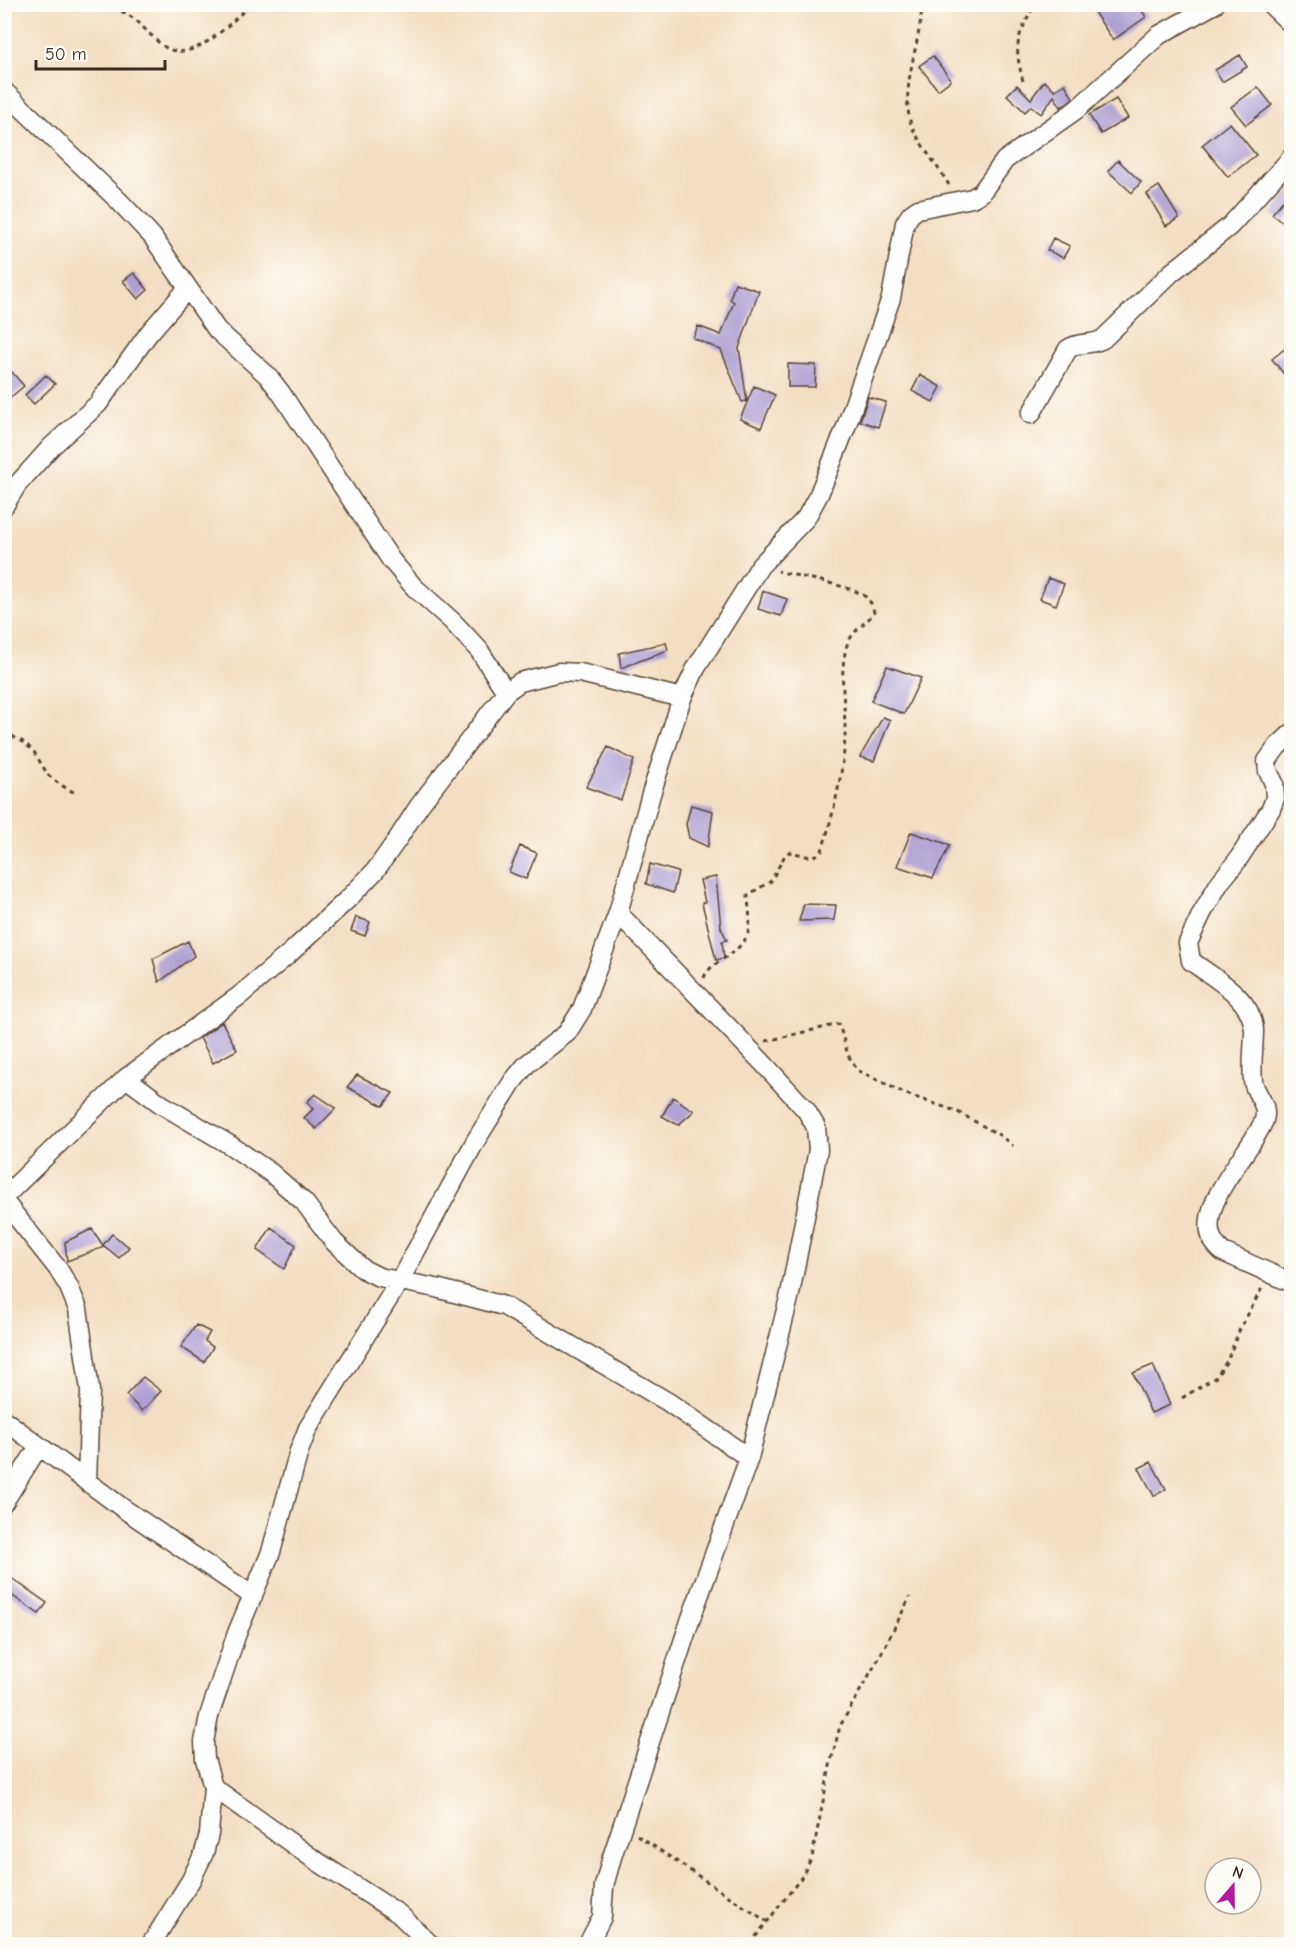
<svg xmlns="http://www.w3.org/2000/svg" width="1296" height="1949" viewBox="0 0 1296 1949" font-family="'Comic Neue',sans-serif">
<rect width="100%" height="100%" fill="#fdfcf7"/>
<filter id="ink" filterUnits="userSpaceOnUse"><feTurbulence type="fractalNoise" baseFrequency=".0167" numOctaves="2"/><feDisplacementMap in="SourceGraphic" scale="12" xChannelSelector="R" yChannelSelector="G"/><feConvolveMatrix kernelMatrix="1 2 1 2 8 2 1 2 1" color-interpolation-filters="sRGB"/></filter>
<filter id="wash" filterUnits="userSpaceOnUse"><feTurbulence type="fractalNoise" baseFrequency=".008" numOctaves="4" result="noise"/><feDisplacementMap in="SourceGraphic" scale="24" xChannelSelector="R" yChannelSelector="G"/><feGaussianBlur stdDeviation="1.35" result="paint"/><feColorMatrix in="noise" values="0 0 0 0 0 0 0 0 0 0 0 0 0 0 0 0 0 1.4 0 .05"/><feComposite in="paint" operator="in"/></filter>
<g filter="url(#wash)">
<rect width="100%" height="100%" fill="#f2dec1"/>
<g id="blocks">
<path fill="#afa0d3" d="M1105 4H1138L1146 17 1113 40 1094 12Z
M1240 55 1247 67 1222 82 1215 70Z
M933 56 951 80 938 90 919 66Z
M1044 81 1055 90 1065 84 1073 98 1061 107 1054 96 1041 114 1031 106 1025 112 1007 95 1017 85 1031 99Z
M1258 87 1272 105 1246 125 1231 107Z
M1116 99 1128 118 1101 134 1089 115Z
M1230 123 1256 155 1228 177 1202 145Z
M1118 160 1141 182 1132 193 1108 171Z
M1159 186 1179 218 1166 226 1147 194Z
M1292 189V214L1284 223 1272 214Z
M1053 238 1070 246 1063 258 1047 250Z
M134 273 148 290 138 299 123 281Z
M735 283 759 291 739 348 747 401 742 402 721 350 693 338 698 326 721 335 734 302 730 299Z
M1292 343V384L1272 359Z
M4 363 24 386 11 397 4 389Z
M788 364 816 365 815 387H788Z
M46 375 55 384 34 404 25 395Z
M920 375 941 387 933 402 912 391Z
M754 386 775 395 761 428 740 419Z
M868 397 886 402 878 427 860 421Z
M1048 578 1064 584 1056 605 1040 599Z
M763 591 787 599 781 616 758 609Z
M666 643 668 650 621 668 619 653Z
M887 666 921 678 904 714 871 701Z
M883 717 890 720 874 761 860 757Z
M608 747 634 760 621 800 586 787Z
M691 805 713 811 708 847 689 838 686 824Z
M911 832 950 845 933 878 897 866Z
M520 846 537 853 526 879 509 872Z
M650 864 678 872 673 893 646 884Z
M716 877 721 928 727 940 722 941 724 958 716 960 702 903 705 902 700 880Z
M804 904 836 905 834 920 799 921Z
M356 917 370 922 365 936 351 931Z
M188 941 194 956 159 982 153 959Z
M222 1022 237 1050 213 1063 200 1038Z
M357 1075 393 1093 383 1106 347 1087Z
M315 1094 336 1108 316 1129 304 1118 313 1109 307 1102Z
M673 1097 694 1111 678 1125 662 1116Z
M271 1227 296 1245 284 1269 257 1250Z
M92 1229 104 1247 67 1261 65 1242Z
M112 1234 129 1247 119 1258 103 1245Z
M196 1325 210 1332 205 1341 213 1347 204 1362 181 1347Z
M1153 1365 1170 1405 1151 1413 1133 1373Z
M143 1377 161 1391 142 1411 126 1395Z
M1151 1462 1166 1489 1154 1496 1139 1468Z
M4 1573 47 1603 39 1614 4 1590Z"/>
</g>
</g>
<g filter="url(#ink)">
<use href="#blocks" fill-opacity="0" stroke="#564536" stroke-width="1.5"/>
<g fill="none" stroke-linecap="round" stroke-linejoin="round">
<defs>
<path id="minor" d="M1270 4 1292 25
M4 91 119 201 152 236 217 330 268 376 281 393 391 560 414 587 452 621 479 650 506 692
M1031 414 1068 349C1080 341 1091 346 1103 339L1171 273 1230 226 1292 157
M4 506 17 485 51 447 98 404 149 333 188 288
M1292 733 1277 747 1267 761 1268 771 1274 783 1275 798 1271 809 1237 861 1220 882 1202 913 1188 943 1191 961C1215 979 1252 997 1254 1030 1254 1047 1251 1064 1253 1081 1255 1095 1269 1104 1264 1120 1252 1154 1180 1218 1223 1252L1292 1283
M126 1078 161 1104 230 1145 271 1173 304 1202 334 1242 363 1269 379 1277 436 1288 504 1306 668 1402 749 1458
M4 1197 126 1078 239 996 290 953 349 898 375 871 397 840 419 806 506 692 520 682 559 672 580 673 682 698
M4 1201 58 1269 69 1287 78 1309 90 1390 87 1482
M4 1420 124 1509 253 1596
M4 1502 39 1446
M213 1787 312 1858 399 1914 430 1944
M151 1944 191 1880 204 1853 209 1834 213 1787 205 1759 204 1742 209 1716 237 1633 271 1552 299 1451 308 1428 399 1282 476 1140 513 1081 527 1064 567 1033 582 1009 618 913 651 794 682 698 696 668 760 566 806 518 819 494 846 427 891 298 905 223 911 214 918 209 972 198 981 193 1005 160 1076 110 1159 35 1215 4
M588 1944 602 1917 604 1886 612 1857 690 1621 749 1458 790 1294 818 1150 816 1127 806 1110 763 1063 618 913"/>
</defs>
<use href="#minor" stroke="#564536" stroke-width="21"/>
<path stroke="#564536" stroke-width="3" stroke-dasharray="4.5 4.5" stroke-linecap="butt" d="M105 4C116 9 129 14 138 22 146 30 153 38 162 45 191 68 230 23 251 4
M922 4C921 43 901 83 910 121 915 138 939 168 949 185
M124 12 129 4
M1023 81C1013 43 1017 38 1035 4
M4 732 25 743 34 752 48 775 59 784 75 793
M704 978C708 962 741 955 748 933 752 920 748 908 748 895L771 881 785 855 789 852C802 853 811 862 822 851 833 814 843 776 845 737 846 706 838 675 847 645 852 631 865 624 874 613 873 606 871 602 866 597 851 585 799 577 778 571
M766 1041 839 1024 848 1055 857 1070 906 1094 956 1111 1001 1136 1013 1146
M1182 1398 1216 1377 1227 1361 1239 1331 1262 1288
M637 1835 766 1921
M750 1944 801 1878 812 1857 831 1761 840 1726 880 1656 910 1597"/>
<use href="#minor" stroke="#fff" stroke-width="18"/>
</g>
</g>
<rect width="1296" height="1949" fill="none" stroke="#fdfcf7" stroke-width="24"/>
<g transform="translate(1233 1886) rotate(20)"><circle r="28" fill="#fdfcf7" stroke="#afa8a0" stroke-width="1.5"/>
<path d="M0-4.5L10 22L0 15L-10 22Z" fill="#b5179e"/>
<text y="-9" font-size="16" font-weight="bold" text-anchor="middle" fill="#3b2a1e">N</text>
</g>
<path d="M36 60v9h129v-9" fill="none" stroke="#3b2a1e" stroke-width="3"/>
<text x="45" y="60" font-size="18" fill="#3b2a1e" stroke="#fdfcf7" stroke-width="4.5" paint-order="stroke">50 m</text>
</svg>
